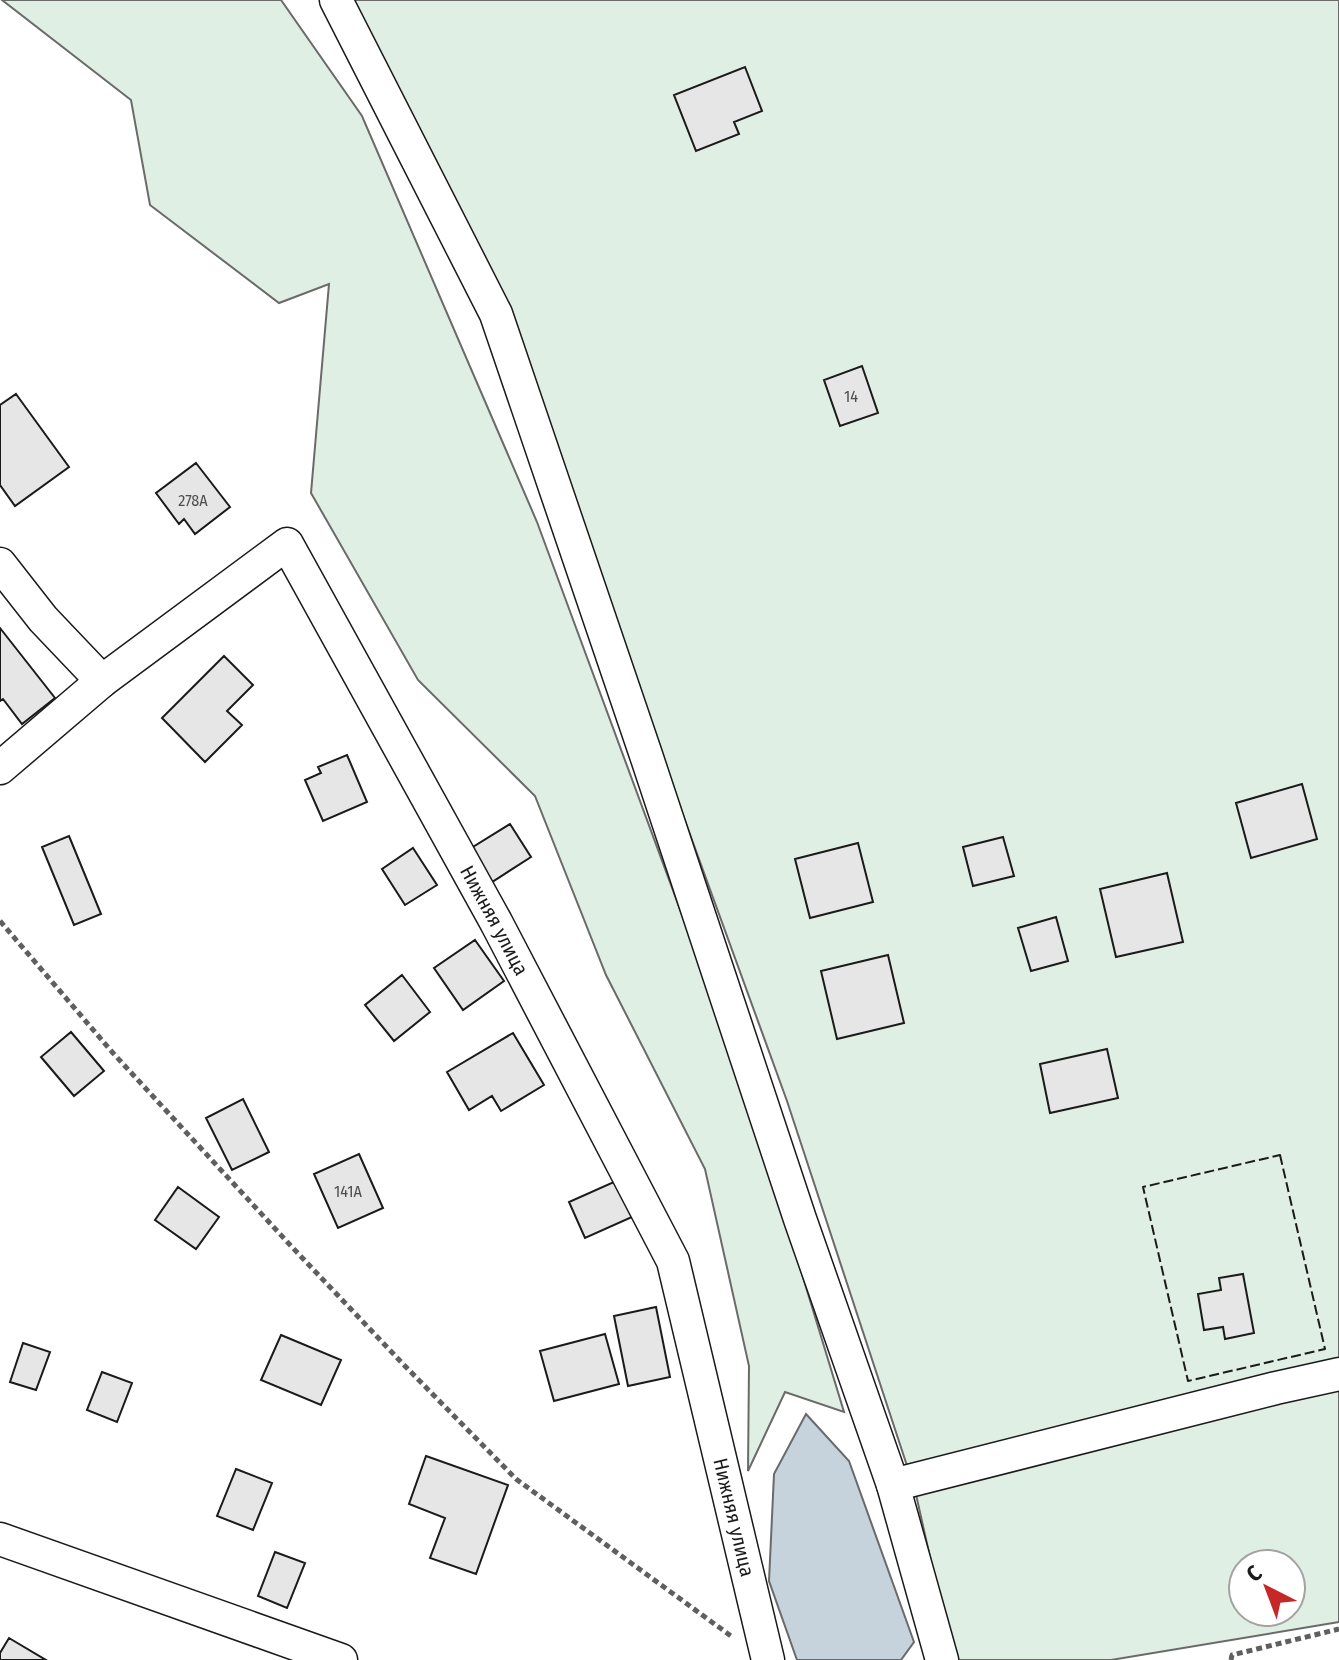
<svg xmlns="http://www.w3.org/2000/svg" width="1339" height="1660" viewBox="0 0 1339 1660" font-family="'Fira Sans Condensed',sans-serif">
<rect width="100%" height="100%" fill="#fff"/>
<path fill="#e0efe3" stroke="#6a6a6a" stroke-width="2" fill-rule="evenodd" d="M2 0H281L362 116 537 522 743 1080 844 1412 785 1392 748 1471 749 1366 705 1169 606 975 535 796 418 680 311 493 329 284 279 303 150 205 131 100Z
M329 0H1339V1622L1111 1660H953L915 1490 787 1101 656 741 496 314ZM1243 1564H1291V1612H1243Z"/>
<path fill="#c6d2dc" stroke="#6a6a6a" stroke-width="2" d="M806 1414 849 1461 914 1642 901 1660H797L769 1581 774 1474Z"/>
<path fill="#e6e6e6" stroke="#1a1a1a" stroke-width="2" d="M745 67 762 111 734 122 739 134 696 151 674 95Z
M862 366 878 413 840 426 824 380Z
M16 394 69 467 15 506 0 485V405Z
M196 463 230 507 195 534 184 519 179 524 156 493Z
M0 628 55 698 22 724 3 699 0 701Z
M224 656 253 685 227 711 242 725 205 762 162 718Z
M347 755 367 802 323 821 305 780 321 773 318 767Z
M1302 784 1317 839 1251 858 1236 803Z
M510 824 531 857 489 884 468 850Z
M69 836 101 914 74 925 42 847Z
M1003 837 1014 876 973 886 963 847Z
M858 843 873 902 810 918 795 859Z
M413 848 437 885 405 905 382 869Z
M1167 873 1183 942 1116 957 1100 889Z
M1056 917 1068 961 1031 971 1018 928Z
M475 940 504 981 463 1010 434 968Z
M888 955 904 1023 837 1039 821 971Z
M402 975 430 1012 394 1041 365 1005Z
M71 1032 104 1071 74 1096 41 1057Z
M513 1033 544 1085 501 1111 492 1096 469 1110 447 1072Z
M1107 1049 1118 1098 1050 1113 1040 1064Z
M243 1099 269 1152 232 1170 206 1118Z
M359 1154 383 1208 338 1228 314 1174Z
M616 1181 632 1217 585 1238 569 1202Z
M178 1187 219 1217 196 1249 155 1220Z
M1243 1274 1254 1333 1225 1339 1223 1327 1204 1330 1198 1294 1221 1290 1219 1278Z
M656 1307 670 1377 628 1386 614 1316Z
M605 1334 619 1384 554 1401 540 1351Z
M281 1335 341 1360 321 1405 261 1380Z
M23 1343 50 1352 36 1390 10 1382Z
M102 1372 132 1383 117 1422 87 1410Z
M426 1456 508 1485 476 1574 430 1558 445 1518 409 1504Z
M236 1469 272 1483 253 1530 217 1516Z
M275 1552 305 1563 287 1608 258 1596Z
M9 1638 46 1660H0V1653Z"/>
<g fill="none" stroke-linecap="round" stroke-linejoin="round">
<defs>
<g id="minor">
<path d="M336 0 496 314 646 755 800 1219 893 1485 942 1660"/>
<path d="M0 564 43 619 102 681"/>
<path id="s1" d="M0 768 102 681 287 544 496 922 673 1261 768 1660"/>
<path d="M893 1485 1276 1388 1339 1374"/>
<path d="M0 1539 341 1660"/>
</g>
</defs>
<use href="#minor" stroke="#1a1a1a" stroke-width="35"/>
<path stroke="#5f5f5f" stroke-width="5" stroke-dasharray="6 4" stroke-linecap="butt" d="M0 921 113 1053 292 1247 403 1364 516 1479 731 1636
M1231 1660 1232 1655 1339 1629"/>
<use href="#minor" stroke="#fff" stroke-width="32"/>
<path stroke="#1a1a1a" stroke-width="2" stroke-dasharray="10 4" stroke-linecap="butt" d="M1280 1155 1325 1349 1188 1381 1143 1187Z"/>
</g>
<g text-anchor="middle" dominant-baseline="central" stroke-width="6" stroke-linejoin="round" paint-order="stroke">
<g font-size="16" fill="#4d4d4d">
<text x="851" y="396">14</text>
<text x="193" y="500">278А</text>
<text x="348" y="1191">141А</text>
</g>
<g font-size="20" fill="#1a1a1a" stroke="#fff">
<text stroke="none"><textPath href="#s1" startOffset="794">Нижняя улица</textPath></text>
<text stroke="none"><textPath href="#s1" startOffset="1442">Нижняя улица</textPath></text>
</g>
</g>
<g transform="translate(1267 1588) rotate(318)"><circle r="38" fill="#ffffff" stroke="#a3a3a3" stroke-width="2"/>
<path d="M0-6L14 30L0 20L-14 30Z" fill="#c62828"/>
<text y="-12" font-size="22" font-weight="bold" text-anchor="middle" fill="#1a1a1a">С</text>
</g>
</svg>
